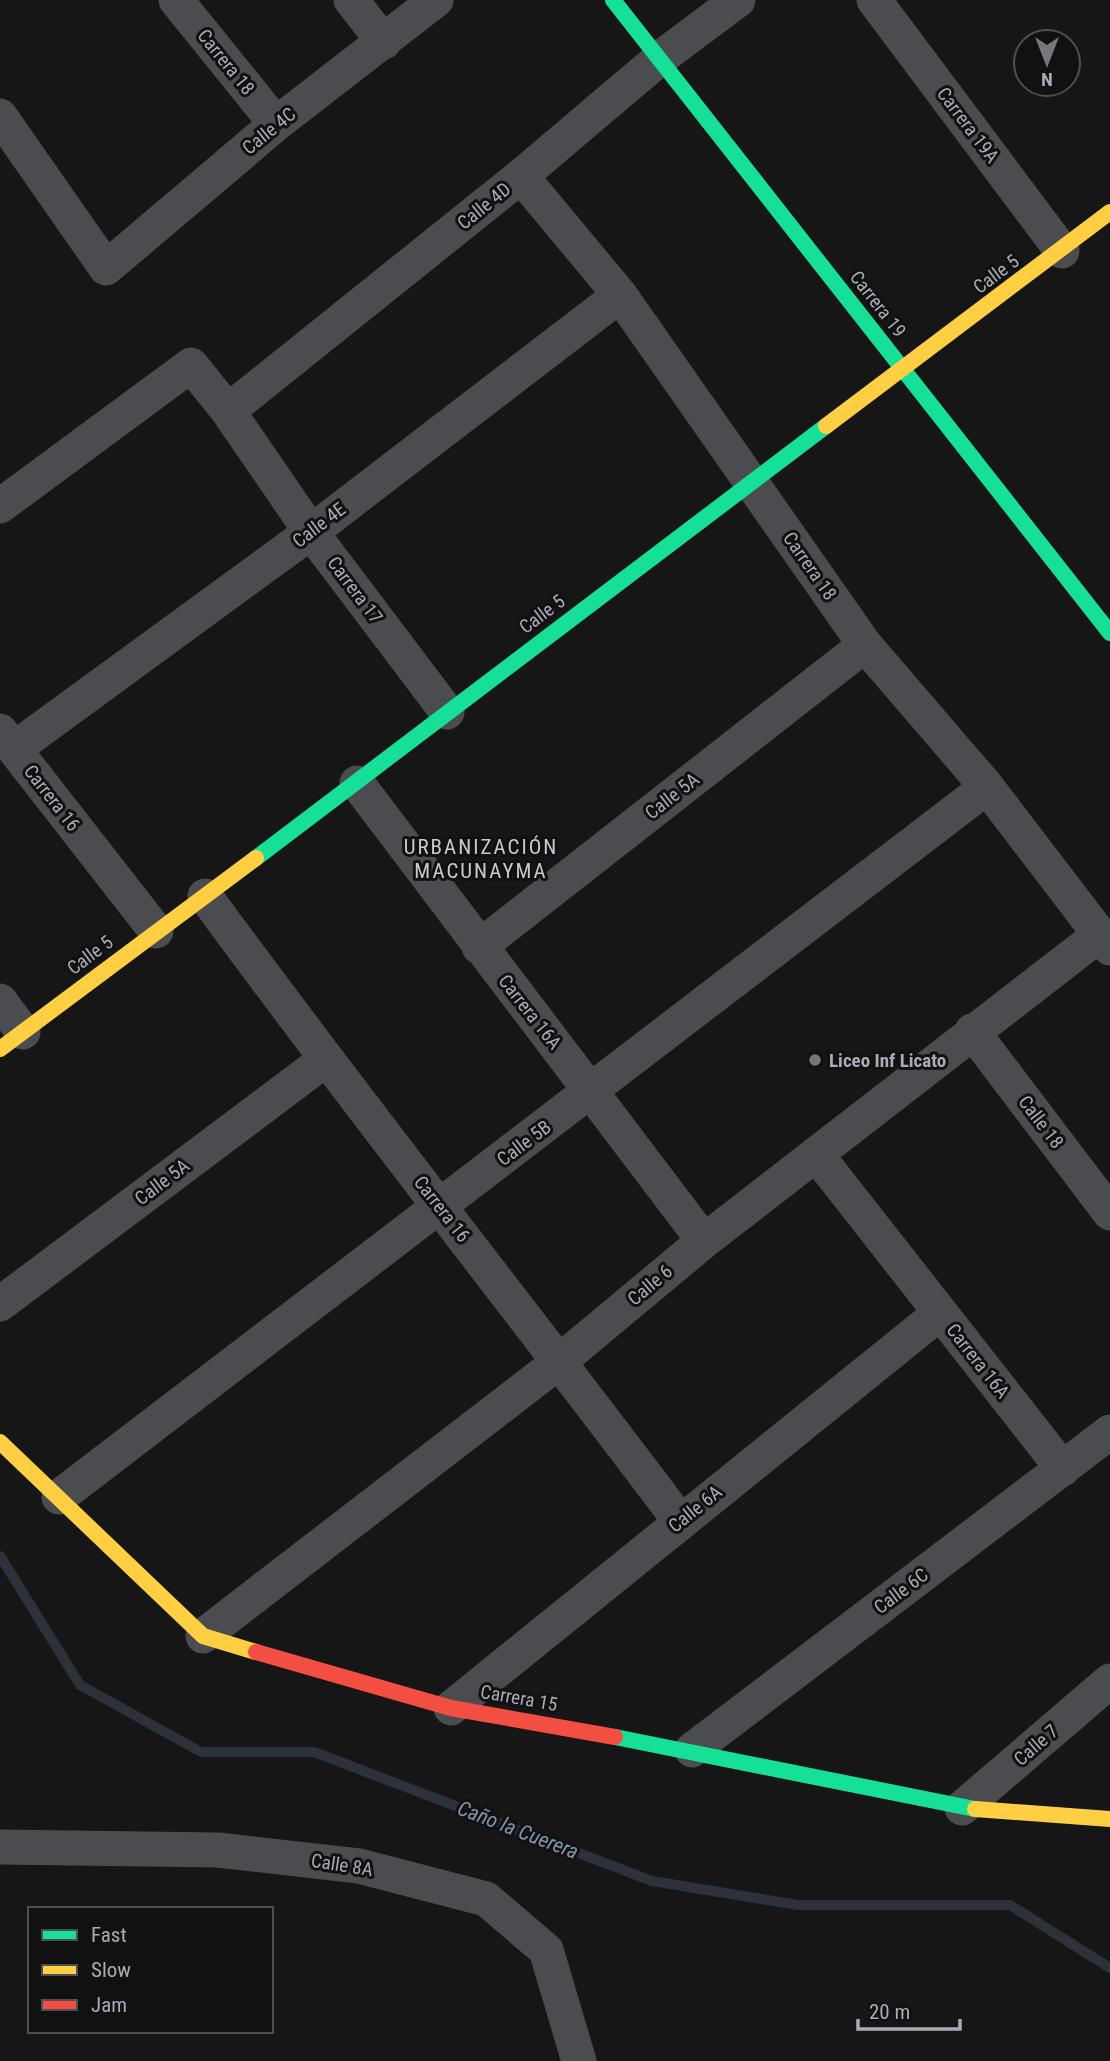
<svg xmlns="http://www.w3.org/2000/svg" width="1110" height="2061" viewBox="0 0 1110 2061" font-family="'Roboto Condensed',sans-serif">
<rect width="100%" height="100%" fill="#161617"/>
<g fill="none" stroke-linecap="round" stroke-linejoin="round">
<path stroke="#2d3139" stroke-width="10" d="M0 1556 80 1685 201 1752H314L652 1881 798 1905H1010L1110 1968"/>
<path stroke="#4b4c4f" stroke-width="35" d="M176 0 276 124
M351 0 384 42
M874 0 1062 251
M0 116 106 268 276 124 436 0
M521 176 620 295 865 645 987 787 1110 948
M228 411 521 176 659 59 738 0
M0 506 191 365 228 411 311 532 447 712
M0 731 156 931
M14 749 311 532 620 295
M357 783 704 1241
M205 896C359 1107 523 1312 680 1521
M479 947 865 645
M0 1001 23 1032
M972 1031 1110 1213
M816 1154 1063 1469
M0 1304 325 1060
M59 1497 987 787
M203 1636 560 1361 704 1241 1098 936
M451 1708 940 1313
M692 1750 1110 1432
M962 1808 1110 1681
M0 1847 218 1850 359 1866 486 1899 546 1950 579 2061"/>
<path stroke="#16e098" stroke-width="16" d="M613 0 1110 633
M256 858 826 426
M615 1737 975 1809"/>
<path stroke="#ffcf43" stroke-width="16" d="M826 426 1110 212
M0 1049 256 858
M0 1442 203 1636 256 1652
M975 1809 1110 1819"/>
<path stroke="#f24e42" stroke-width="16" d="M256 1652 451 1708 615 1737"/>
</g>
<circle fill="#76777e" stroke="#111112" stroke-width="2.5" cx="815" cy="1060" r="7"/>
<g text-anchor="middle" dominant-baseline="central" stroke-width="6" stroke-linejoin="round" paint-order="stroke">
<g font-size="19" fill="#a9abb6" stroke="#111112">
<text transform="translate(226 62) rotate(51)">Carrera 18</text>
<text transform="translate(968 125) rotate(53)">Carrera 19A</text>
<text transform="translate(269 131) rotate(-39)">Calle 4C</text>
<text transform="translate(484 206) rotate(-39)">Calle 4D</text>
<text transform="translate(996 274) rotate(-37)">Calle 5</text>
<text transform="translate(878 304) rotate(52)">Carrera 19</text>
<text transform="translate(319 525) rotate(-37)">Calle 4E</text>
<text transform="translate(810 566) rotate(55)">Carrera 18</text>
<text transform="translate(355 590) rotate(53)">Carrera 17</text>
<text transform="translate(542 614) rotate(-37)">Calle 5</text>
<text transform="translate(672 796) rotate(-38)">Calle 5A</text>
<text transform="translate(52 798) rotate(52)">Carrera 16</text>
<text transform="translate(90 955) rotate(-37)">Calle 5</text>
<text transform="translate(530 1012) rotate(52)">Carrera 16A</text>
<text transform="translate(1041 1122) rotate(53)">Calle 18</text>
<text transform="translate(524 1143) rotate(-37)">Calle 5B</text>
<text transform="translate(162 1182) rotate(-37)">Calle 5A</text>
<text transform="translate(442 1209) rotate(52)">Carrera 16</text>
<text transform="translate(650 1285) rotate(-40)">Calle 6</text>
<text transform="translate(978 1361) rotate(52)">Carrera 16A</text>
<text transform="translate(695 1509) rotate(-39)">Calle 6A</text>
<text transform="translate(901 1591) rotate(-37)">Calle 6C</text>
<text transform="translate(519 1698) rotate(10)">Carrera 15</text>
<text transform="translate(1036 1745) rotate(-41)">Calle 7</text>
<text transform="translate(342 1865) rotate(9)">Calle 8A</text>
</g>
<g font-size="19" font-weight="bold" fill="#a9abb6" stroke="#111112" text-anchor="start">
<text x="829" y="1060">Liceo Inf Licato</text>
</g>
<g font-size="21" letter-spacing="2" fill="#c9cbd2" stroke="#111112">
<text x="481" y="847">URBANIZACIÓN<tspan x="481" dy="24">MACUNAYMA</tspan></text>
</g>
<g font-size="21" font-style="italic" fill="#8494ad" stroke="#111112">
<text transform="translate(518 1830) rotate(21)">Caño la Cuerera</text>
</g>
</g>
<rect x="28" y="1907" width="245" height="126" fill="#111112" stroke="#4e4f54" stroke-width="2"/>
<rect x="42" y="1930" width="35" height="10" fill="#16e098" stroke="#4e4f54" stroke-width="2"/>
<text x="91" y="1942" font-size="21" fill="#a9abb6">Fast</text>
<rect x="42" y="1965" width="35" height="10" fill="#ffcf43" stroke="#4e4f54" stroke-width="2"/>
<text x="91" y="1977" font-size="21" fill="#a9abb6">Slow</text>
<rect x="42" y="2000" width="35" height="10" fill="#f24e42" stroke="#4e4f54" stroke-width="2"/>
<text x="91" y="2012" font-size="21" fill="#a9abb6">Jam</text>
<g transform="translate(1047 63) rotate(180)"><circle r="33" fill="#111112" stroke="#4e4f54" stroke-width="2"/>
<path d="M0-5L12 26L0 18L-12 26Z" fill="#76777e"/>
<text y="-10" font-size="19" font-weight="bold" text-anchor="middle" fill="#a9abb6">N</text>
</g>
<path d="M858 2019v10h102v-10" fill="none" stroke="#a9abb6" stroke-width="3.5"/>
<text x="869" y="2019" font-size="21" fill="#a9abb6" stroke="#111112" stroke-width="5" paint-order="stroke">20 m</text>
</svg>
